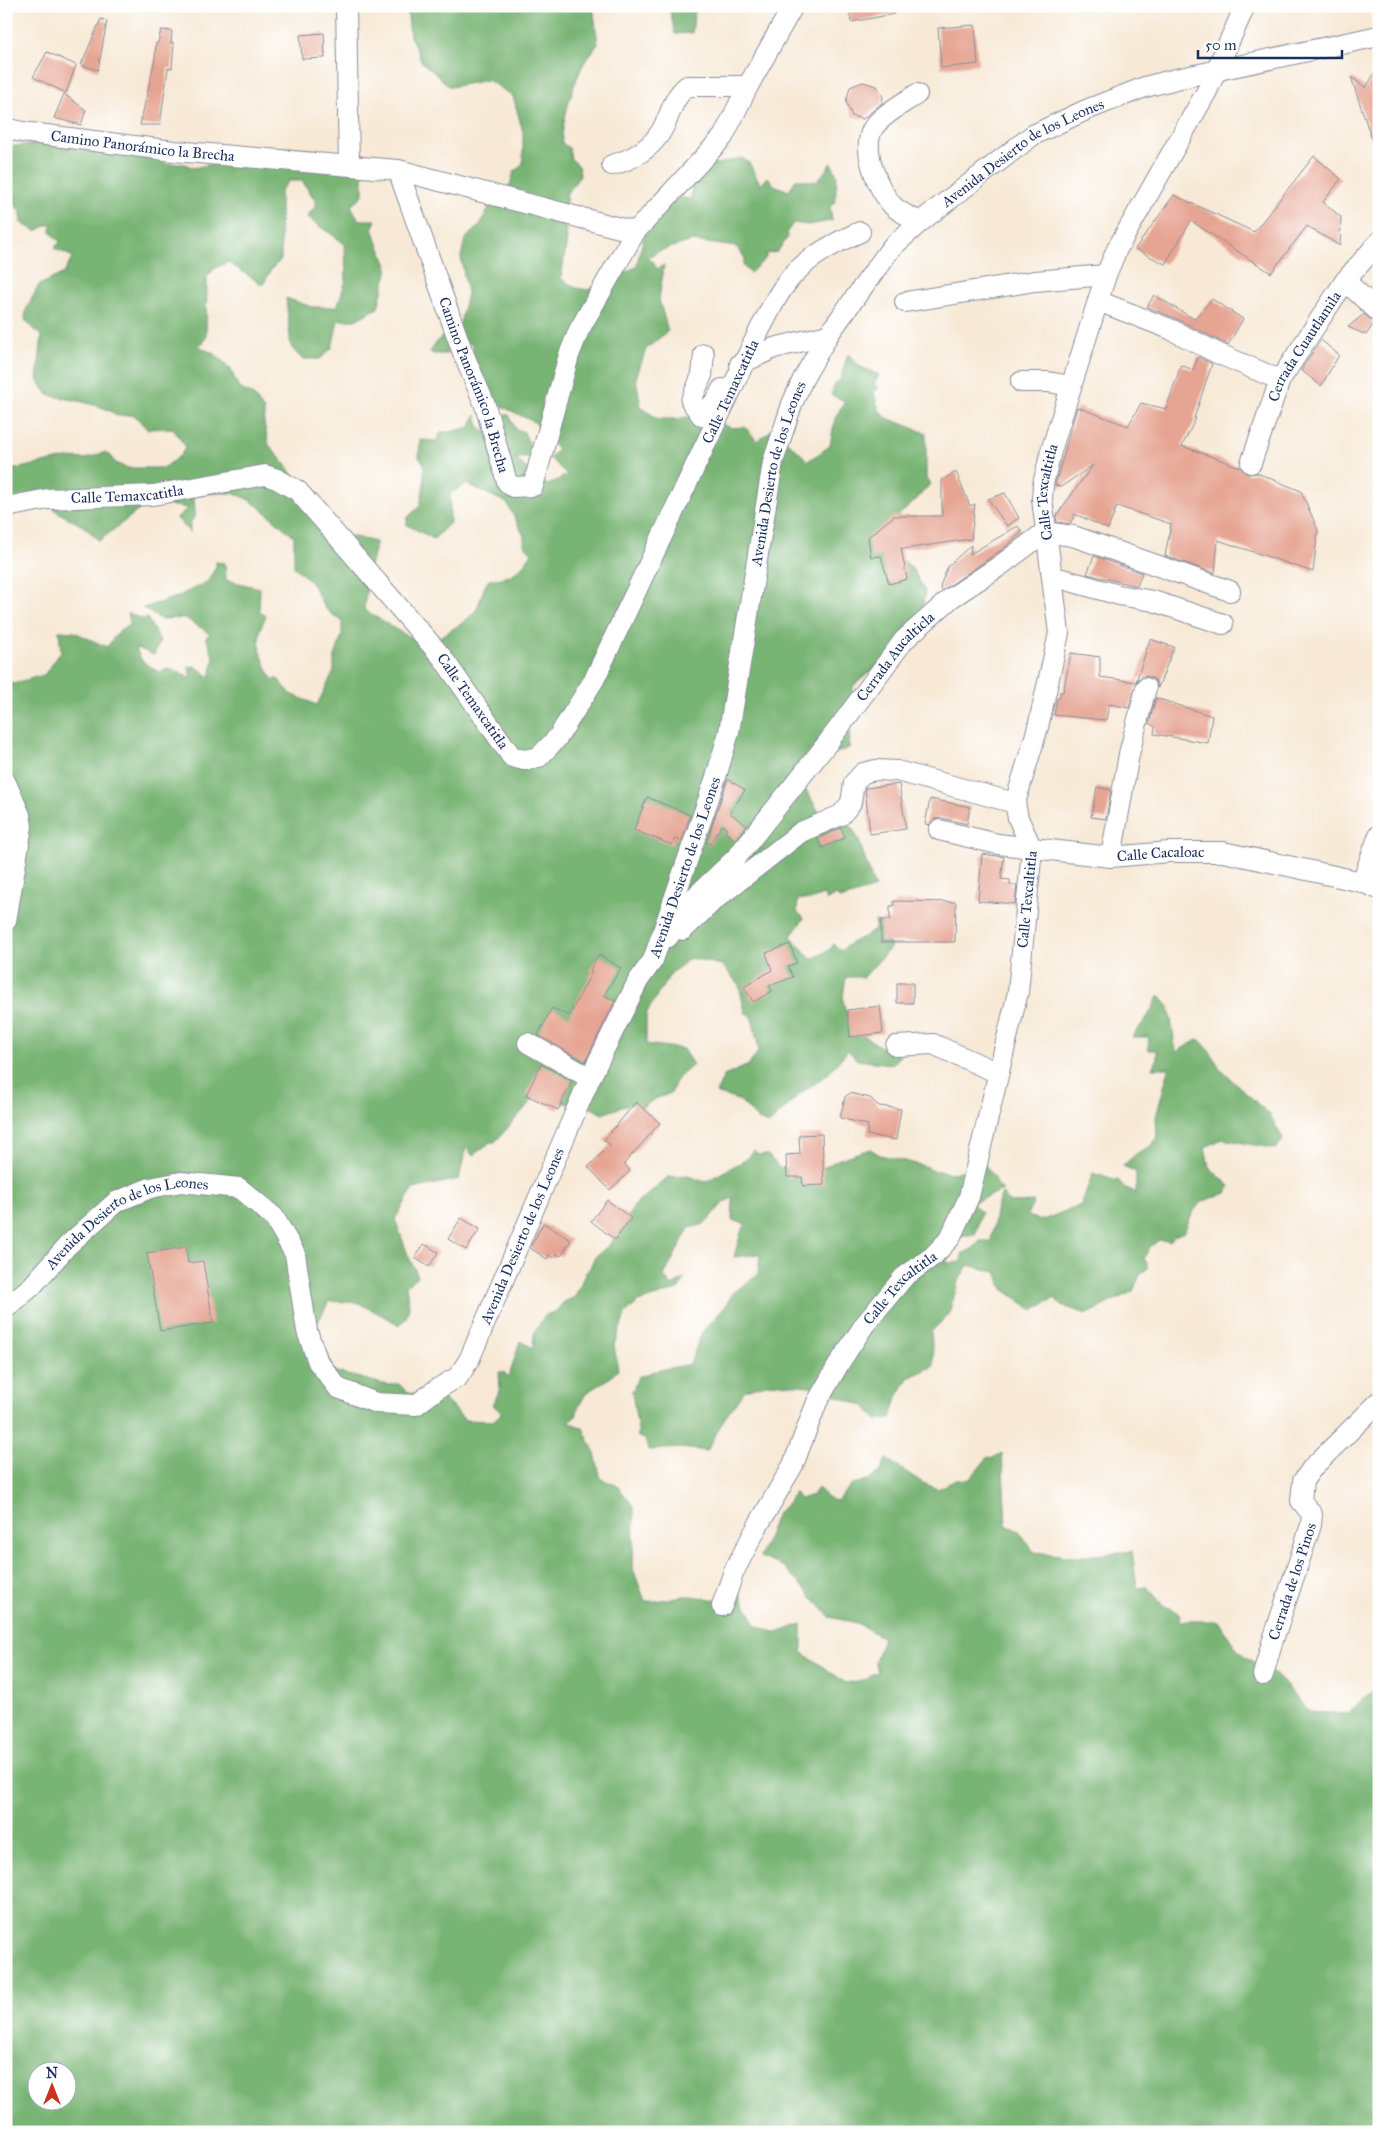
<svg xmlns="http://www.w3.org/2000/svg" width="1385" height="2138" viewBox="0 0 1385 2138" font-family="'IM FELL Great Primer',serif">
<rect width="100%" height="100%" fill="#fff"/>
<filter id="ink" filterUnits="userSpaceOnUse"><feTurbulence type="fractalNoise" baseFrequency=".02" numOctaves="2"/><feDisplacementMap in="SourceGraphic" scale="10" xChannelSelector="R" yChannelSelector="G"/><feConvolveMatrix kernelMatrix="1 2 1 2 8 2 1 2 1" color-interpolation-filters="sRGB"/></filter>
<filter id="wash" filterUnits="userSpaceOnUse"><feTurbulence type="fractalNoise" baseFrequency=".0096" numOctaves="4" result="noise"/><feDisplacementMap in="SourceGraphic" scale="20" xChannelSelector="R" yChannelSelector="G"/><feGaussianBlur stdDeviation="1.12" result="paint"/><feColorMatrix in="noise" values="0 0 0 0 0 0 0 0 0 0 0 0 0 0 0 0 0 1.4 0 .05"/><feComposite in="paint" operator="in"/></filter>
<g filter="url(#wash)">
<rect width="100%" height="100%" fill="#f7e9d6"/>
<path fill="#78b473" stroke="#4a7268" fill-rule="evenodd" d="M407 6H593L598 44C594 50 588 57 584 63 574 81 561 123 562 143L569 148 571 159 579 166 580 176 567 193 564 217 567 239 561 279 576 288 588 290 636 267 644 237 672 196 691 199 692 189 686 178 706 162 718 164 742 158 749 163 761 185 768 177 774 185 789 191 796 179 817 182 831 163 837 175 835 202 830 207 832 221 807 225 793 223 787 232 788 237 777 252 766 254V258L750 273 743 266 745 258 737 247 692 241 656 252 654 255 646 258 654 262 656 269 664 265 659 300 668 331 646 349 636 378 641 407 658 419H676L697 415 732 428 745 427 757 441 773 429C784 441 798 449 808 461L830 446 835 418 845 401 831 395 835 384 840 380 848 354 861 367 879 375 874 384 879 388 874 393 879 410 887 418 926 433V479L931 483 914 502 879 532 888 553 879 560 904 561 912 568 925 591 918 638 871 671 853 686 849 748 820 759 802 783 824 821 851 826 858 838 875 888 840 899 836 895 827 900 823 895 810 900 798 899 797 912 804 918 791 936 811 959 828 951 834 944 841 951C849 941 865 938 875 930V921L888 925 884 934 891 947 864 977H846C845 985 842 996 844 1005 849 1031 879 1047 901 1056L892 1064 857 1060 848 1050 827 1075 801 1093 769 1124 758 1120 741 1101 716 1093 724 1076 749 1065 759 1050 752 1018 745 1012 739 985 722 965 691 958 671 973 646 1014V1044L683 1049 693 1065 677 1079 671 1093 655 1099 639 1109 633 1103 602 1114 583 1103 570 1104 534 1098 495 1142H490C484 1148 478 1150 473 1156L466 1147 459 1179 413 1189 395 1219 408 1255 418 1276 406 1286 409 1307 406 1318 400 1325 359 1303 329 1301 309 1339 322 1355 326 1350 333 1371 387 1385 399 1384 408 1393 445 1400 465 1420 493 1421 502 1413 493 1405 500 1389 499 1372H504L509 1377 520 1341 533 1348 534 1334 544 1316 556 1311 564 1302 575 1297 586 1272 590 1268 594 1258 610 1244 635 1205 668 1177 688 1176 705 1182 747 1159 754 1150 759 1155H768L780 1168 820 1170 839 1159 870 1149 880 1155 928 1167 930 1170 953 1173 984 1164 995 1178V1183L1003 1190 972 1203 981 1212 975 1235 958 1237 949 1241 951 1252 946 1263 962 1262V1254L972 1249 980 1241H991L997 1206 1002 1193 1010 1203 1034 1202 1027 1215 1040 1221 1081 1205 1093 1173 1114 1180H1118L1126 1189 1136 1193V1172L1123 1166 1137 1153 1153 1145 1157 1136 1156 1117 1169 1068H1152L1157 1058V1050H1148L1149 1037H1132L1148 1016 1159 995 1169 1007 1176 1052 1199 1039 1209 1050 1221 1070 1270 1115 1283 1139 1276 1149 1223 1139 1205 1147 1209 1167 1230 1186 1227 1193C1196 1202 1197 1203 1184 1232L1174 1236 1170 1241 1159 1240 1150 1247 1144 1258 1149 1267 1140 1275 1133 1291 1087 1314 1062 1306 1055 1298 1033 1310 1003 1289 996 1272 968 1265 958 1282 949 1314 931 1332 934 1366 908 1378 897 1397 891 1418 877 1420 865 1406 810 1386 769 1383 745 1390 724 1419 707 1451 681 1448 648 1450 645 1439 638 1437V1430L632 1392 638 1377 655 1371 690 1364 702 1332 725 1307 733 1293 758 1275 760 1254 734 1257 741 1232 746 1224 732 1220 733 1198 724 1202 705 1224 689 1228 664 1276 672 1286 685 1278 679 1289 638 1302 625 1315 614 1345 618 1370 611 1377 586 1393 577 1410V1415L569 1422 583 1428 595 1454 601 1479 616 1485 634 1506 633 1569 645 1601C663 1602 670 1597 685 1596 704 1595 721 1606 740 1594L756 1625 777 1633 802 1624V1652L846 1683 868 1679 872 1674 878 1672 875 1661 883 1638 857 1623 830 1617 784 1567 760 1557 777 1513 789 1502 794 1492 800 1499 813 1495 818 1488 831 1500 837 1501 851 1485 871 1479 881 1471 886 1459 923 1483 938 1489 958 1479 969 1480 988 1457 993 1458 1002 1453 1006 1525 1019 1531 1034 1552 1076 1557 1132 1551 1137 1588 1147 1587 1163 1605 1180 1613 1179 1621H1218L1239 1652 1259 1666 1276 1674 1309 1712 1348 1714 1379 1685V2132H6V680L14 683 44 675 61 652 59 631 74 632 107 647C116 635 116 632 130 624L128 613 143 619 147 618 160 641 154 655 135 647 142 661 159 672 170 669 191 678 189 667 195 666 210 677 214 658 206 637 210 634C203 627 193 625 186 618L160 619 143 608 177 597 207 582 216 567V562L225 563 226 580 260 588 259 610 266 616C253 640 261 656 272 679H278L291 694 317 705 334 671V660L342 635V620C319 609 324 603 312 584 307 578 300 572 294 567V536C277 524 250 494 230 493 218 492 206 494 194 494L195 515 190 524V533L177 518 188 508 149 502 99 541 86 528 56 511 52 506 24 502 6 521V471L66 458 85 459 106 452 116 463 126 468H163L180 456 186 447 172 428 147 429 134 415 117 416C106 404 65 399 48 395L37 379 42 337 25 320 26 310 39 285 64 273 73 257 54 248 60 242 51 233V223L36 231 21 223V212L6 197V147L49 142 77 147 91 152 131 151 168 164H185L194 168 263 151 291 147 350 155 359 151 376 162 363 168V195L351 206 359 220H376L372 229 388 268 378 308 355 320H338L332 348 320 359H302L291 347 286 298 312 307H337L346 280 345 245C333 233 318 228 307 216L315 207V200L302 181H289L280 191 281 260 272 268 263 285 228 262 215 268 207 277 206 338 199 346 216 355 230 368 239 388 253 395 264 411V424L269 445 299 481 334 532 376 542 368 575 364 610C383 619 412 646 434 640 440 638 446 633 451 630 460 625 469 619 475 611 482 601 481 588 490 579 511 579 521 571 532 553L524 545V536L507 503 467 484 450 493V523L434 539 407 525V518L420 506 424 484V463L419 458 420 440 437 441 441 432H450L470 427 476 415 480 428 485 432 493 414 509 415 515 428 524 432 535 458H515L537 479 548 485 567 475 550 458 558 449 550 441 541 436 536 423 493 402 476 368 472 345 465 341 446 354H433L430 352 439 339 450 333 460 324 467 293 461 257 465 239 480 225 494 198 510 185 514 172 523 164V132L513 96 488 80 450 87 422 62 410 36ZM38 2070H68V2100H38Z
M667 6H695L692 33 675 34 670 11Z"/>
<g id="blocks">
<path fill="#e6a492" d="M848 6H893L894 14 851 22Z
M101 19 107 21 98 70 81 65Z
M975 25 978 64 941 68 938 28Z
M161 30 172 31 171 43H174L172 68H168L160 125H140L155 59 156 43H158Z
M324 33 325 58 302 59 300 35Z
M47 52 76 65 66 93 33 77Z
M1379 65V151L1376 152 1351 77 1366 88Z
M863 82 877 86 883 97 882 103 863 119 852 116 846 102 850 87Z
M64 94 86 110 81 125 54 118Z
M1314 156 1341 179 1323 202 1341 217 1340 246 1307 226 1271 273 1191 221 1165 264 1135 249 1174 195 1254 232Z
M1154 295 1194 319 1212 299 1243 319 1228 345 1175 318 1147 307Z
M1364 314 1374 323 1366 335 1348 327Z
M1321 340 1339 355 1321 386 1301 370Z
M1198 357 1212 364 1194 418H1196L1182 446 1240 467 1247 474 1257 473 1301 491 1318 530 1313 572 1218 540 1215 573 1165 556 1171 524 1117 506 1108 529 1075 514 1070 524 1057 522 1056 516 1093 465 1061 487 1055 485 1077 407 1128 426 1141 403 1166 409 1181 365 1193 370Z
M956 472 970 506 975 504 971 539 904 549 901 548 907 579 889 584 881 556 871 557 868 537 894 516H942V480Z
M1005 493 1019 518 1007 526 988 499Z
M1018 526 1022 532 1004 548 942 591 940 586 948 566 971 545 970 554Z
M1094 556 1142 573 1137 586 1087 574Z
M1150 639 1174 647 1158 688 1155 680 1149 677 1143 676 1138 679 1129 708 1109 704 1106 720 1054 715 1057 698H1060V692H1063L1071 653 1100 657V677L1136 682Z
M1156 698 1212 716 1208 743 1154 734 1155 727 1149 723Z
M728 779 745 790 730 813 747 826 735 840 725 832 727 829 722 825 710 844 706 842Z
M899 784 906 829 870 834 865 788Z
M1097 787 1111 790 1106 819 1091 817Z
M647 797 690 815 682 841 675 838 672 845 634 830Z
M930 799 970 807 967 824 941 818 935 819 929 825 925 824Z
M841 828 845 838 822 848 817 838Z
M982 854 1004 857 1001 879 1010 880V885H1017L1015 904 978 901Z
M894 901 956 902 955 942H881V920H890V906H894Z
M790 944 797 963 788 966 793 977 769 986 772 991 753 1002 744 987 772 970 766 953Z
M599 955 621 968 604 995 615 1001 585 1062 538 1035 552 1008 569 1016 592 972 590 970Z
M897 983H913V1003H897Z
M880 1006 883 1033 850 1037 847 1010Z
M541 1064 572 1081 558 1110 526 1095Z
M850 1093 870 1098 879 1106 901 1109 896 1140 867 1135 868 1125 840 1118 845 1097Z
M636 1102 660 1123 624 1164 630 1171 610 1190 588 1167 610 1145 604 1140Z
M822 1134 824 1185 803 1186 802 1177H787L786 1155 800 1154 799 1135Z
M607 1200 631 1218 615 1240 591 1221Z
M461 1218 480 1229 466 1250 448 1239Z
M543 1223 571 1240 561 1256 557 1254 554 1258 549 1255 547 1259 530 1248Z
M424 1244 438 1252 429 1267 415 1258Z
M186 1247 188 1263 203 1261 213 1323 160 1331 147 1253Z"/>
</g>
</g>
<g filter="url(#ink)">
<use href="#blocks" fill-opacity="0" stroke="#898c9a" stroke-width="1"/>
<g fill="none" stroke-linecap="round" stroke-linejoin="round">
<defs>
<g id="minor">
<path d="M346 6 349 165"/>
<path d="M917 94C904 103 879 116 872 130 862 151 878 190 893 206 900 213 911 217 920 222"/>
<path id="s1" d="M6 128 22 132 174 151 398 170 635 232"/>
<path d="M612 165C630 160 647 151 658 136 671 119 670 100 687 86H748"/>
<path id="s2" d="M398 170 463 353 485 405 507 482 513 487 533 486 569 355 579 330 635 232 723 137 748 86 793 6"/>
<path d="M1345 281 1379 312"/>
<path d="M1098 301 1170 329 1217 353 1280 380"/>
<path d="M905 302 1035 281 1106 275"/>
<path d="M704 354 702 375 691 401 702 416 717 399 722 389"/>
<path d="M740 364 774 348 828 335"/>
<path d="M1021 382H1048L1071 386"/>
<path id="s3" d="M1251 463 1280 380 1345 281 1379 242"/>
<path id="s4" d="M6 507 48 499 153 495 265 475 277 479 298 491 442 657 512 757 524 760 539 757 558 737 594 680 760 329C768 315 775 298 785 285 802 260 834 243 860 232"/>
<path d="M1052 576 1119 595 1153 601 1223 624"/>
<path d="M6 783 20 815 22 826 6 921"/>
<path id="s5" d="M939 830 998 844 1111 857 1169 852H1223L1362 882 1379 889"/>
<path d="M1111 857 1129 754 1146 688"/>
<path d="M1362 882 1379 835"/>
<path d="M683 930 712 902 801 832 841 815 851 803 854 783 863 773 876 770 897 771 1015 803"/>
<path id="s6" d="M668 937 696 896 736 858 826 745 904 640 951 598 1001 565 1045 532 1073 536 1230 591"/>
<path d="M528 1043 590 1078"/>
<path d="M896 1046 933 1044 998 1073"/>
<path id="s7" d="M6 1308 32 1286 68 1245 116 1202 150 1188 181 1182 239 1188 274 1217 295 1254 307 1331 318 1362 338 1388 376 1403 416 1405 437 1389 458 1377 469 1360 590 1078 638 981 653 960 716 777 729 732 773 462 792 404 803 379 828 335 891 248 920 222 1033 135 1086 110 1145 87 1176 79 1379 36"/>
<path id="s8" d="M722 1606 734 1571 756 1529 793 1465 817 1402 840 1362 865 1324 904 1277 933 1256 950 1238 969 1197 1018 992 1032 849 1018 818 1015 803 1038 727 1059 633 1042 499 1043 484 1051 451 1106 275 1117 249 1207 91 1245 6"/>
<path id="s9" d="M1263 1675 1271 1646 1311 1525 1312 1514 1301 1501 1303 1481 1313 1467 1379 1402"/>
</g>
</defs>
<use href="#minor" stroke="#898c9a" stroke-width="22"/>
<use href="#minor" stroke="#fff" stroke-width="20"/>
</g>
</g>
<g text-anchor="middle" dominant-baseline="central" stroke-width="4.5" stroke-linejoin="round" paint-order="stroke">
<g font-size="15" fill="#1b2f5e" stroke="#fff">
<text stroke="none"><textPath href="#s1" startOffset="138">Camino Panorámico la Brecha</textPath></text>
<text stroke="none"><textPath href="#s7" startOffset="2028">Avenida Desierto de los Leones</textPath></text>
<text stroke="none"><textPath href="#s3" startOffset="129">Cerrada Cuautlamila</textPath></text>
<text stroke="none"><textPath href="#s2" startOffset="228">Camino Panorámico la Brecha</textPath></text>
<text stroke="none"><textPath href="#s4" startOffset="1082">Calle Temaxcatitla</textPath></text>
<text stroke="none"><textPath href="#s7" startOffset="1608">Avenida Desierto de los Leones</textPath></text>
<text stroke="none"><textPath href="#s8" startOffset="1206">Calle Texcaltitla</textPath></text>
<text stroke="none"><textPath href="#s4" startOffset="122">Calle Temaxcatitla</textPath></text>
<text stroke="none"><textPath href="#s6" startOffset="362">Cerrada Aucalticla</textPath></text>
<text stroke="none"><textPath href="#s4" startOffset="572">Calle Temaxcatitla</textPath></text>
<text stroke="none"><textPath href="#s5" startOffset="224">Calle Cacaloac</textPath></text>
<text stroke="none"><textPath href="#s7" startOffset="1202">Avenida Desierto de los Leones</textPath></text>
<text stroke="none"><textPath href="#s8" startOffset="788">Calle Texcaltitla</textPath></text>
<text stroke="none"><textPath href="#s7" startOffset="154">Avenida Desierto de los Leones</textPath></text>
<text stroke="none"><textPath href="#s7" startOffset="798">Avenida Desierto de los Leones</textPath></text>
<text stroke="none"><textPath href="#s8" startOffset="368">Calle Texcaltitla</textPath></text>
<text stroke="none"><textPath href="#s9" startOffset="98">Cerrada de los Pinos</textPath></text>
</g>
</g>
<rect width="1385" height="2138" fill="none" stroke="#fff" stroke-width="25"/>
<g transform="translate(52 2086)"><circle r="24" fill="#ffffff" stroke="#a4acbf"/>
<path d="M0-4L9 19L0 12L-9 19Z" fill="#c8321e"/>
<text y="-8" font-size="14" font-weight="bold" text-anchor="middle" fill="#1b2f5e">N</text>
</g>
<path d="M1198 50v8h144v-8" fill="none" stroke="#1b2f5e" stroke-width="2.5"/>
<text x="1205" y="50" font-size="15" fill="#1b2f5e" stroke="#ffffff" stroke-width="4" paint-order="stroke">50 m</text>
</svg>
